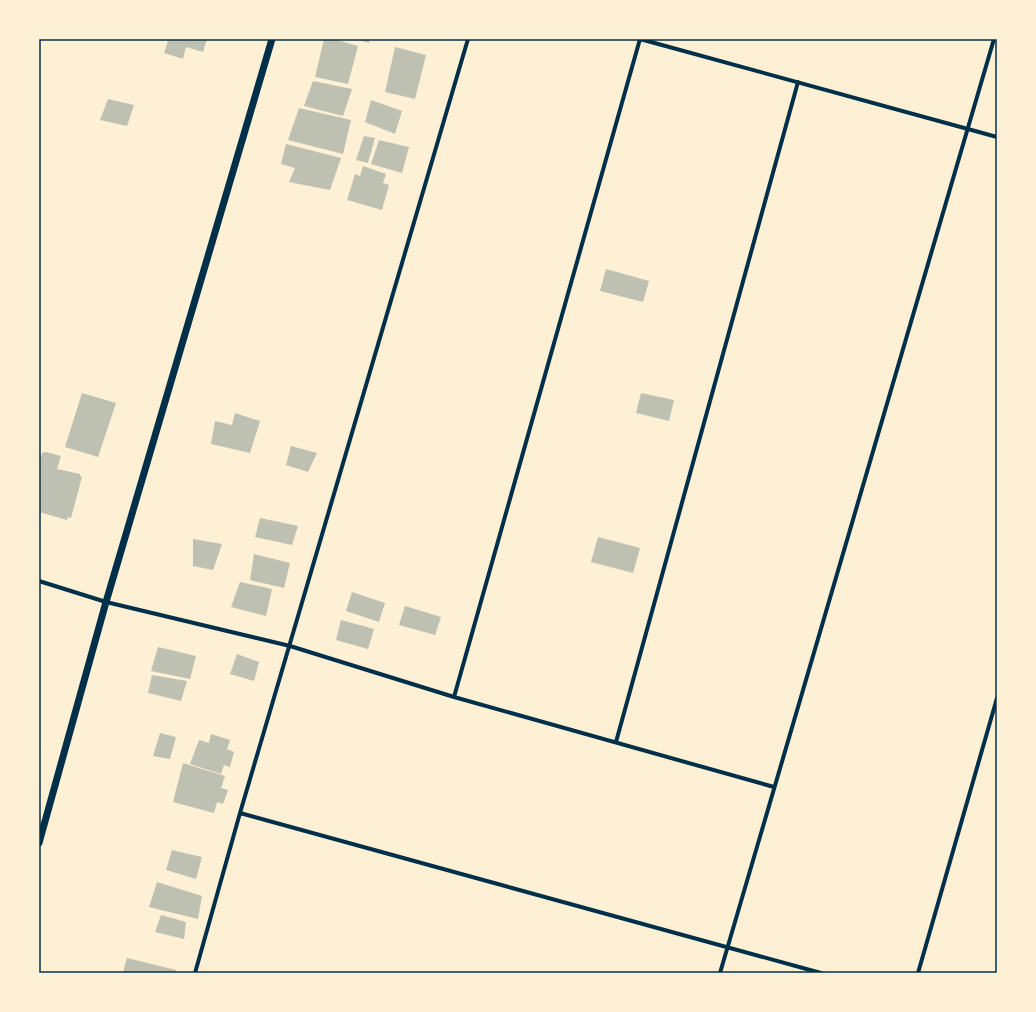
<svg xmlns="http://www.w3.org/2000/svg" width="1036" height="1012" viewBox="0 0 1036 1012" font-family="'Fira Sans',sans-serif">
<rect width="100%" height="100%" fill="#fdf0d5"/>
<path fill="#bec0b2" d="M161 39H207L203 52 186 47 183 59 164 53 168 41Z
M324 39H333L358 46 348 84 315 77Z
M355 39H370L369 43Z
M395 47 426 55 415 99 385 92Z
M313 81 352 89 343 116 304 106Z
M108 99 134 105 127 126 100 120Z
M371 100 402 111 395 134 365 122Z
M299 108 351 120 343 154 288 140Z
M364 136 375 138 368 163 356 160Z
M379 140 409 147 402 173 371 164Z
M286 144 341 158 330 190 289 182 295 168 281 164Z
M363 166 386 174 383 183 389 185 382 210 347 200 355 174 360 176Z
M606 269 649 281 643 302 600 291Z
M82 393 116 403 98 457 65 447Z
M641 393 674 400 669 421 636 413Z
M235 413 260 421 250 453 211 444 215 421 232 425Z
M291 446 317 453 308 472 286 465Z
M46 452 61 456 57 469 80 474V476L82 477 71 518 68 517 67 520 39 512V464L42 453Z
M260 518 298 526 292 545 255 537Z
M598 537 640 548 633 573 591 562Z
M193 539 222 544 213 570 193 566Z
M254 554 290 563 284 588 250 580Z
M240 582 272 589 266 616 231 607Z
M352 592 385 603 379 622 346 611Z
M405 606 441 617 435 635 399 625Z
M341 620 374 629 368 649 336 640Z
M158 647 196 656 190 679 151 671Z
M237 654 259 662 254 681 230 674Z
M152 675 187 681 181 701 148 693Z
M160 733 176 737 170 759 153 756Z
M211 734 230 740 227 749 234 752 230 767 224 765 221 774 190 764 199 740 209 743Z
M183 763 225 776 221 788 228 790 223 804 217 802 214 813 173 802Z
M172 850 202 857 196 879 166 870Z
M157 882 202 896 198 919 149 907Z
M161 915 186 922 184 939 155 932Z
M127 958 176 970 175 973 123 972Z"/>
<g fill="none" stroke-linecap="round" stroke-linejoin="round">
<path stroke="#003049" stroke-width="4" d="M640 39 997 137
M39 581 106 602 290 646 454 697 774 787
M454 697 640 39
M616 742 798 82
M240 813 821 973
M195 973 240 813 468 39
M720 973 994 39
M918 973 997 698"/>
<path stroke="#003049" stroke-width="7" d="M39 843 106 602 272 39"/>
</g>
<rect width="1036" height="1012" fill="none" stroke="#fdf0d5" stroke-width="80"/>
<rect x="40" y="40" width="956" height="932" fill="none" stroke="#003049" stroke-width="1.5"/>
</svg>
